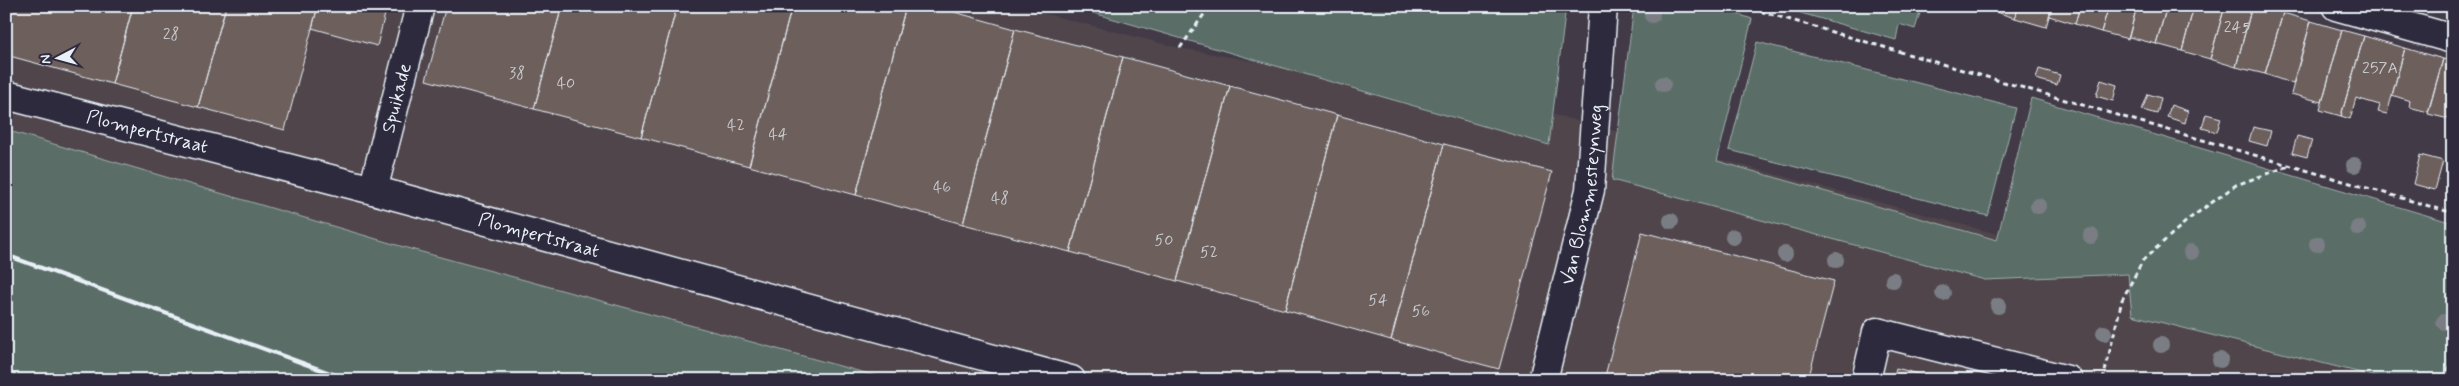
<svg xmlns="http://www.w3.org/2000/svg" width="2459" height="386" viewBox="0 0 2459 386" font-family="Mynerve,sans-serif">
<rect width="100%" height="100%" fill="#423a46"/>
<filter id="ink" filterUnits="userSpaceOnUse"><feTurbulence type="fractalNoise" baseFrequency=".02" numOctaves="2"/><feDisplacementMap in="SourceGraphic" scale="10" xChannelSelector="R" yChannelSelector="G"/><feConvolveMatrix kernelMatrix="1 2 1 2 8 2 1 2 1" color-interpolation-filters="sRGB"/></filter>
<g filter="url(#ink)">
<path fill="#4f454c" d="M6 6H1015L1180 48 1560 116 2453 357V380H819L6 158Z"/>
<path fill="#5a6d66" stroke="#a1afaf" d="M1069 6H1566L1549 145Z
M1634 6H1714L1752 19 1717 161 1997 240 2031 98 2453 223V380H2389L2132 315 2128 274 1985 280 1612 180Z
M1776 6H1893L1920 13 1915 29 1899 24 1896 40Z
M1757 42 2016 108 1988 216 1729 150Z
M6 130 407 248 891 380H6Z"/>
<path fill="#6d5e5b" stroke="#e8f1f8" d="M6 6H133L112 84 6 55Z
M133 6H226L198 107 112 84Z
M226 6H318L285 130 198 107Z
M318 6H387L377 46 312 28Z
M446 6H562L534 109 426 80Z
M562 6H677L641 137 534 109Z
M677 6H792L749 166 641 137Z
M792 6H906L856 195 749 166Z
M906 6H933L1015 29 963 224 856 195Z
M1987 6H2019L2015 18 1986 9Z
M2019 6H2052L2046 27 2015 18Z
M2052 6H2080L2075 24 2049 16Z
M2080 6H2109L2101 32 2075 24Z
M2109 6H2137L2128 39 2101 32Z
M2137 6H2167L2156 44 2129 37Z
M2167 6H2194L2182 51 2156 44Z
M2194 6H2225L2210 59 2182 51Z
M2225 6H2252L2236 67 2210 59Z
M2252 6 2283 13 2265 74 2236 67Z
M2283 13 2311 21 2293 84 2265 74Z
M2311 21 2342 30 2322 102 2291 94Z
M1015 29 1123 57 1070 252 963 224Z
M2342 30 2364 36 2341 116 2320 110Z
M2364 36 2405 48 2387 114 2378 112 2380 105 2356 98 2350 119 2341 116Z
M2405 48 2443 59 2428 112 2409 107 2410 101 2392 95Z
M1123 57 1230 86 1177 281 1070 252Z
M2443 59 2453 61V120L2428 114Z
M2039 69 2060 75 2057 85 2036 79Z
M2101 80 2117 85 2113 101 2096 96Z
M1230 86 1337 115 1285 310 1177 281Z
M2148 94 2161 98 2157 114 2142 110Z
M2171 105 2188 111 2185 123 2167 117Z
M2206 114 2221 118 2217 132 2202 128Z
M1337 115 1444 144 1391 340 1285 310Z
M2253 127 2271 131 2267 146 2249 141Z
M2297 136 2312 140 2307 157 2292 153Z
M1444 144 1552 172 1499 369 1391 340Z
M2420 155 2443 161 2435 190 2413 184Z
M1642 232 1834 281 1808 380H1604Z
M1896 368 1942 380H1893Z"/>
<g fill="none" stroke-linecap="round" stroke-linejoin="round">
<defs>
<g id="street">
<path d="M2336 6 2453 39"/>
<path id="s1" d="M6 95 373 190 1071 380"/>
<path id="s2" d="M373 190 420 6"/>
<path id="s3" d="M1543 380 1590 190 1603 6"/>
<path d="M1866 380 1877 332 2068 380"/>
</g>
</defs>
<use href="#street" stroke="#e8f1f8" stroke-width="31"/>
<path stroke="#e8f1f8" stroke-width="3" stroke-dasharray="5 4" stroke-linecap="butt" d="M1743 6 2453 213
M1180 48 1210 6
M2103 380 2122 300 2143 260 2189 219 2236 185 2289 166
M2445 380 2453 348"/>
<use href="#street" stroke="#2f2a3d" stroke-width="28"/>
<path stroke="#e8f1f8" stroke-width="4" d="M6 255 349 380
M132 380 222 375 302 380"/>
</g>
<g fill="#7a7e84">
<circle cx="1652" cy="15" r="8"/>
<circle cx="1663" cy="84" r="8"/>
<circle cx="2354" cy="165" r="8"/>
<circle cx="2038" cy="206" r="8"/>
<circle cx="1671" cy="221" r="8"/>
<circle cx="2358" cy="228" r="8"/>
<circle cx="2091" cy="236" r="8"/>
<circle cx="1733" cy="237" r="8"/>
<circle cx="2317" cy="244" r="8"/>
<circle cx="2191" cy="252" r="8"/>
<circle cx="1785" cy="254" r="8"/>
<circle cx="1836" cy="260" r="8"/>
<circle cx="1893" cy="280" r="8"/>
<circle cx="1943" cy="293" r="8"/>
<circle cx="1998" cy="306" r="8"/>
<circle cx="2444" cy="322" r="8"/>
<circle cx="2104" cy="333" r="8"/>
<circle cx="2161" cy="345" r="8"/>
<circle cx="2220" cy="360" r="8"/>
</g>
</g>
<g text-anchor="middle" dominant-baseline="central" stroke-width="4.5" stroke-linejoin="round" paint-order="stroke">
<g font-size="16" fill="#c9ccd1">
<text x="2237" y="27">245</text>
<text x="171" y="34">28</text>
<text x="2380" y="68">257A</text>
<text x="517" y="73">38</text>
<text x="566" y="83">40</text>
<text x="736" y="125">42</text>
<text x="778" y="134">44</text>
<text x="942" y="187">46</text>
<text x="1000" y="198">48</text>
<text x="1164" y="240">50</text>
<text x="1209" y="252">52</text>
<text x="1378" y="300">54</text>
<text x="1421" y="311">56</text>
</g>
<g font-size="19" fill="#e8f1f8" stroke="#2f2a3d">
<text stroke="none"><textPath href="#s2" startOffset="95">Spuikade</textPath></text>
<text stroke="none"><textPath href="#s1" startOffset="146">Plompertstraat</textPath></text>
<text stroke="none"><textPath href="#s3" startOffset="190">Van Blommesteynweg</textPath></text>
<text stroke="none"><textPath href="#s1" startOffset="551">Plompertstraat</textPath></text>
</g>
</g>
<rect width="2459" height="386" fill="none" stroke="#2f2a3d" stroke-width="25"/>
<rect x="12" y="12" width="2434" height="361" fill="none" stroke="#e8f1f8" stroke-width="2" filter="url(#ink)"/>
<g transform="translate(58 58) rotate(264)" stroke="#2f2a3d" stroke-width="4" paint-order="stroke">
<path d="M0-4L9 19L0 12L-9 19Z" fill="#e8f1f8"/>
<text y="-8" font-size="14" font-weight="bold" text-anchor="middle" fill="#e8f1f8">N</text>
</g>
</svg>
